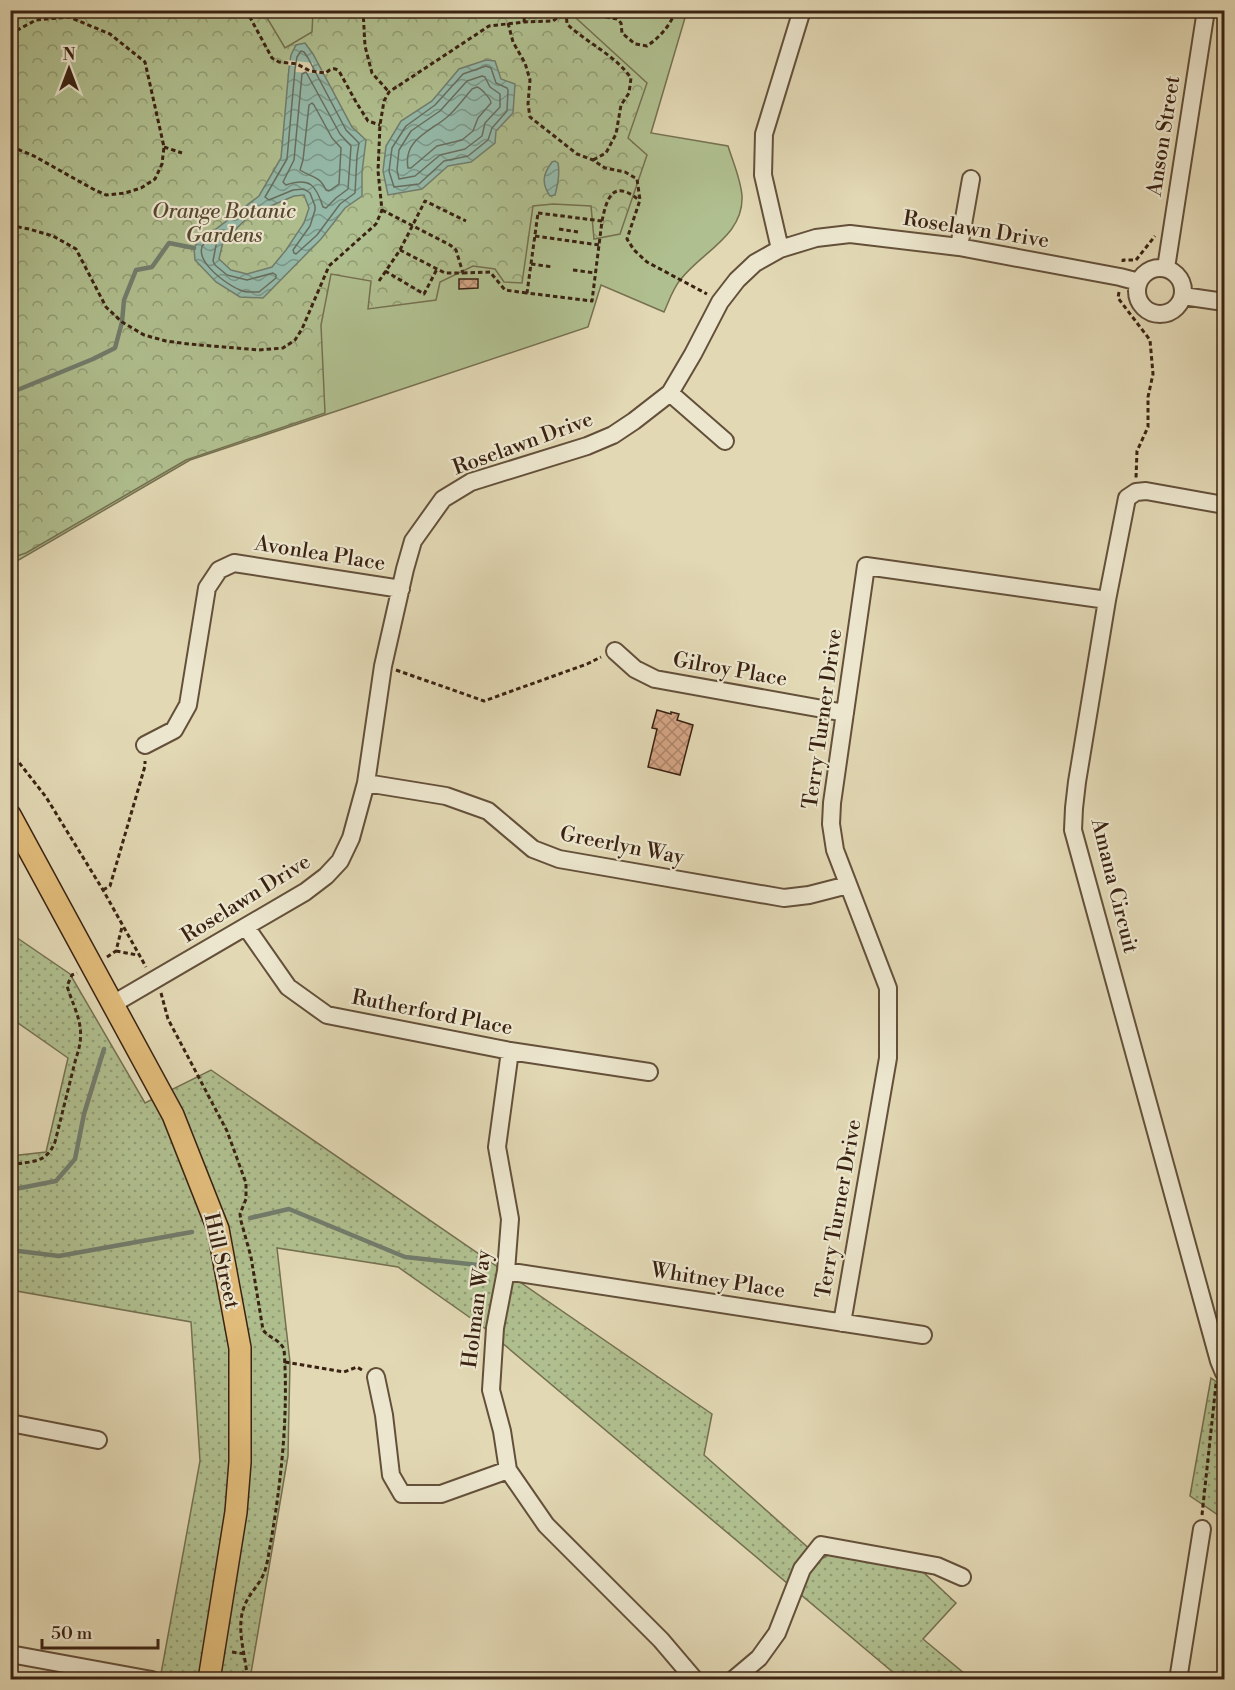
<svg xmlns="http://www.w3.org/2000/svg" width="1235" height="1690" viewBox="0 0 1235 1690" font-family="'Libre Bodoni',serif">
<defs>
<pattern id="forest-crowns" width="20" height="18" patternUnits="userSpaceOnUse" patternTransform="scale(1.5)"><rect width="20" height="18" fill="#b0bf8f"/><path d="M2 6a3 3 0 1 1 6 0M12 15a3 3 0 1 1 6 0" fill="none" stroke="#909b73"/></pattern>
<pattern id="park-dots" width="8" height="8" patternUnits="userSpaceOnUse" patternTransform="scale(1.5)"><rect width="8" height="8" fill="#b0bf8f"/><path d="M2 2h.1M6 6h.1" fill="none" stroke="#909b73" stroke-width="1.8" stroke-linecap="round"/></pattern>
<pattern id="water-waves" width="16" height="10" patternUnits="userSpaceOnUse" patternTransform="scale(1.5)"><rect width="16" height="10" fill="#95baaa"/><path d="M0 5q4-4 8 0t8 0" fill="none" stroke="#7b9789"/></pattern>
<pattern id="building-cross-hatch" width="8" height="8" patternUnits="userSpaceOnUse" patternTransform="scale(1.5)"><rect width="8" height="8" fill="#d3a484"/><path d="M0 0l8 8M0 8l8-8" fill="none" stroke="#ac856b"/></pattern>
</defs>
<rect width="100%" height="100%" fill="#e2d8b4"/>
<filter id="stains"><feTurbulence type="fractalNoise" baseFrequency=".00333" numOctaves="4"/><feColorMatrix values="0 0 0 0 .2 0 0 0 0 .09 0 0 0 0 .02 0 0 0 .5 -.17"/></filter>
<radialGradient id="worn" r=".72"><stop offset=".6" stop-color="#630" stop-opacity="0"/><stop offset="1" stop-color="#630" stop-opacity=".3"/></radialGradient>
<path fill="#b0bf8f" stroke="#757050" stroke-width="1.5" d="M11 11H687L651 133 728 146C733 162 741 180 742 196 744 235 702 252 681 279 673 288 669 301 664 312L601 285 588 327 190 460 17 561H11Z"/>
<path fill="url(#forest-crowns)" stroke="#757050" stroke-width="1.5" d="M11 11H263L285 48 312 32 313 11H572L576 18 647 83 628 138 647 155 620 234 594 239 591 206 553 204 533 206 522 283 504 282 495 269 473 266 440 282 436 300 368 309 371 281 331 274 321 325 325 413 186 460 26 553 11 558Z"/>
<path fill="url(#park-dots)" stroke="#757050" stroke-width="1.5" d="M10 933 70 974 145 1103 211 1070 712 1414 704 1455 821 1559 830 1554 923 1572 956 1603 923 1639 971 1679H901L482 1326 398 1267 277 1248 290 1362 288 1456 250 1679H160L200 1461 191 1322 11 1290V1156L46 1152 68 1058 11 1018Z
M1211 1378 1224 1387V1519L1190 1496Z"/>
<path fill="url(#water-waves)" stroke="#717d6d" stroke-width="1.5" fill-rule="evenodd" d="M305 43 313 54 352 127 366 140 362 172V196L345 208 321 239 263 298 240 297 216 282 195 260 194 248 201 236 216 229 259 196 281 158 289 68 291 55 296 45ZM304 195 309 208 304 223 286 250 272 267 247 274 231 270 219 259 223 242 246 219 266 208 294 196Z
M486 60 495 61 501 79 515 84 513 113 496 131 495 143 471 162 448 166 422 189 388 195 383 171 386 146 401 121 432 101 459 69Z
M555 161 558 163C560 173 558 184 555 195L550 196C541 183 543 174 552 162Z"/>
<path fill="#e2d8b4" d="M287 60 313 63 312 70 325 71 327 74 295 72V66L286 65Z"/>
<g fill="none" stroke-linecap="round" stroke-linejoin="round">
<path stroke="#686e5e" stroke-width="1.5" d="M301 51 304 52 308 58 346 130 359 143 357 156 355 193 340 204 317 235 296 254 294 253 293 250 310 226 315 210V206L310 193 304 189 293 190 269 200 265 197 287 159 295 69 297 57Z
M486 66 491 68 496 83 507 88 508 90 507 111 492 128 488 140 468 156 444 161 419 184 394 187 389 171 392 148 406 126 435 105 463 74Z
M306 72 340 134 351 146 348 189 336 198 326 208 323 207C316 185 310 177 286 185L283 182 294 160 302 74Z
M482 76 485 77 490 87 500 94V107L485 123 482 136 465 149 440 155 415 176 399 179 397 170 399 150 411 131 440 111 467 81Z
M477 87C481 88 491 99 491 103L478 118 473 131 462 140 437 146 411 168H408C403 140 429 132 446 118 456 110 464 98 472 89Z
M312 103 314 105 332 138 341 148 339 184 329 191 326 190C319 175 312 178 300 170L303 160 309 105Z
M213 237H216L217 240 213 261 215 265 227 275 247 280 273 273 276 275V278L259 292C253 292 246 293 240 290 223 283 181 251 213 237Z"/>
<path stroke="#717d6d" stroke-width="4.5" d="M10 393 93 359 115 348 122 322 124 300 136 270 152 267 169 243 194 248
M10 1190 56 1181 75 1159 84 1114 104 1049
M250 1218 289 1209 405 1257 478 1265
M10 1250 59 1256 192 1232"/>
</g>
<path fill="url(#building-cross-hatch)" stroke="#3a2212" stroke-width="1.5" d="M459 279H478V288L459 289Z
M657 710 671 714V712L679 714 677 720 693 725 680 775 648 767 657 729 652 728Z"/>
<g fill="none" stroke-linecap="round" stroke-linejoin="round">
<defs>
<path id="minor" d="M959 247 971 179
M780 249 763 175 764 134 802 10
M1137 291a23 23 0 1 1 46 0a23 23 0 1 1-46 0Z
M1166 268 1206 10
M1183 296 1224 302
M670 393 725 441
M1224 505 1146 491 1136 492 1127 498 1107 600 1077 782 1074 808 1073 830 1219 1361 1224 1373
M615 651 635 669 655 679 845 713
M145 745 174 730 188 705 207 588 219 570 234 563 401 589
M366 783 446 796 488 811 533 849 559 859 784 898 809 895 848 885
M246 927 288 987 327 1015 510 1051 649 1072
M113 1004 305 892 326 876 340 861 351 838 366 783 383 666 405 569 413 541 443 499 471 482 587 446 613 435 634 421 670 393 693 354 720 302 737 280 755 263 780 249 816 238 850 234 959 247 1120 277 1139 282
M510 1051 497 1147 510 1219 506 1271 495 1328 491 1390 502 1431 508 1470 546 1525 661 1640 695 1680
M506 1271 923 1335
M842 1323 888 1058V988L835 850 831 824 832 803 866 566 1107 600
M376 1377 384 1415 391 1475 402 1494H441L508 1470
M10 1423 98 1440
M10 1654 152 1680
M733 1680 759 1658 777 1633 802 1569 821 1545 937 1566 962 1577
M1178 1680 1202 1529"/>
<path id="major" d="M10 815 173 1115 218 1229 240 1348V1462L236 1512 209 1680"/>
</defs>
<use href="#minor" stroke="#64503a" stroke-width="20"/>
<use href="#major" stroke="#3a2212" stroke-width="24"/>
<path stroke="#3a2212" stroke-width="3" stroke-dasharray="4.5 3" stroke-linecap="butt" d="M246 10 272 58 279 62 297 64 310 71 326 73C330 69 334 67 339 71L356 102 368 121 380 125
M363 10 365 46 372 73 389 92
M602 10 606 17 617 19 621 23 622 33 635 44 647 46C660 37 670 26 676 10
M566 11 567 24C587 43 615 55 631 78L629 93 621 105 616 134 606 153 593 160
M69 17 71 10
M524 22 525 10
M508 23 513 42 525 63 530 80 528 104 530 117 577 154 593 160 605 168 625 172 637 179 640 200 627 239 634 250 647 262 707 294
M10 34 36 20 69 17 110 34 145 62 164 147 162 164 155 179 141 188 125 193 106 195 93 189 34 156 10 146
M164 147 182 153
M382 210 450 245 456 250 463 273H445L400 250
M538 213 602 221 592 301 527 293Z
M602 221C607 197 613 179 639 200
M10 227 13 226 29 229 53 236 76 249 106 307 122 322 144 335 166 341 189 344 259 350 283 348 295 340 302 329 329 266 376 224 382 210 378 171 380 125 384 101 389 92 489 26 524 22 553 21 567 10
M559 229 578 232
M535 236 599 245
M1123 262V260H1136L1155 236
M531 264 553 267
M573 270 595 273
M385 271 424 294 437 269
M463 273 490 272 505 290 527 293
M379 281 400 250 425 201 466 221
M1119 292 1118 298 1150 340 1153 374 1148 397V427L1137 451 1136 478
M396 670 484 701 587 664 601 657
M10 751 46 797 103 890 146 967
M103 890 110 886 145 766V761
M116 951 137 955
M107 957 116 951 122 927
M161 993 168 1019 227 1131 246 1183V1199L240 1214 241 1221 251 1257 263 1330C270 1339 278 1338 284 1349 289 1419 280 1494 267 1563 263 1584 250 1590 244 1607 236 1628 245 1653 247 1675L246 1680
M10 1165C32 1161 46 1164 55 1142L76 1058C87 1028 76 1014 67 986L72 975 77 973
M285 1362 344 1372 357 1367 362 1370
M1202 1515 1216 1384
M1221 1617 1224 1618
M232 1652 245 1654"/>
<use href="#minor" stroke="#ece6ce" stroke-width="16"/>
<use href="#major" stroke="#e1bc7a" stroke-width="21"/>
</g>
<g text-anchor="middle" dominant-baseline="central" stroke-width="4.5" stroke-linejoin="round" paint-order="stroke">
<g font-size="21" fill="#3a2212" stroke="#ece6ce">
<text transform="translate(1164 136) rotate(-81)">Anson Street</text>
<text transform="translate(976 230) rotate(9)">Roselawn Drive</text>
<text transform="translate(523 444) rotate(-20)">Roselawn Drive</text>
<text transform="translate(320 554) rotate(9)">Avonlea Place</text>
<text transform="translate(730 670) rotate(10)">Gilroy Place</text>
<text transform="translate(823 719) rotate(-82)">Terry Turner Drive</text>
<text transform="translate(622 846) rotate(11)">Greerlyn Way</text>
<text transform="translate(1114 886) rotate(76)">Amana Circuit</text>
<text transform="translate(246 899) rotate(-32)">Roselawn Drive</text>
<text transform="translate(432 1013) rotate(11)">Rutherford Place</text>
<text transform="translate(839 1209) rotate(-80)">Terry Turner Drive</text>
<text transform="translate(221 1261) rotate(77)">Hill Street</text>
<text transform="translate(718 1281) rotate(9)">Whitney Place</text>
<text transform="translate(477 1309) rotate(-83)">Holman Way</text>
</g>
<g font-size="21" font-style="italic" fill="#584931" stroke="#ece6ce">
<text x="224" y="212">Orange Botanic<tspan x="224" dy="24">Gardens</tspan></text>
</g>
</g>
<rect width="1235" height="1690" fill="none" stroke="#e2d8b4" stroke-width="36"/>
<rect x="12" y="12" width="1211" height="1666" fill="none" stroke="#3a2212" stroke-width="3"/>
<rect x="18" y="18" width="1199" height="1654" fill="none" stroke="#3a2212" stroke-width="1.5"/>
<g transform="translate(69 69)" stroke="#ece6ce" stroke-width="4.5" paint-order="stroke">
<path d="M0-4.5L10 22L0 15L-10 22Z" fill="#3a2212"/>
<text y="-9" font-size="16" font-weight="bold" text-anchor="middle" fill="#3a2212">N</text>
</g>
<path d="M42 1639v9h116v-9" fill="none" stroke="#3a2212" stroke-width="3"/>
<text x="51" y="1639" font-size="18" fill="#3a2212" stroke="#ece6ce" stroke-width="4.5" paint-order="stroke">50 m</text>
<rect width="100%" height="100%" filter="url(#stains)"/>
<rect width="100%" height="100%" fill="url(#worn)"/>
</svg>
